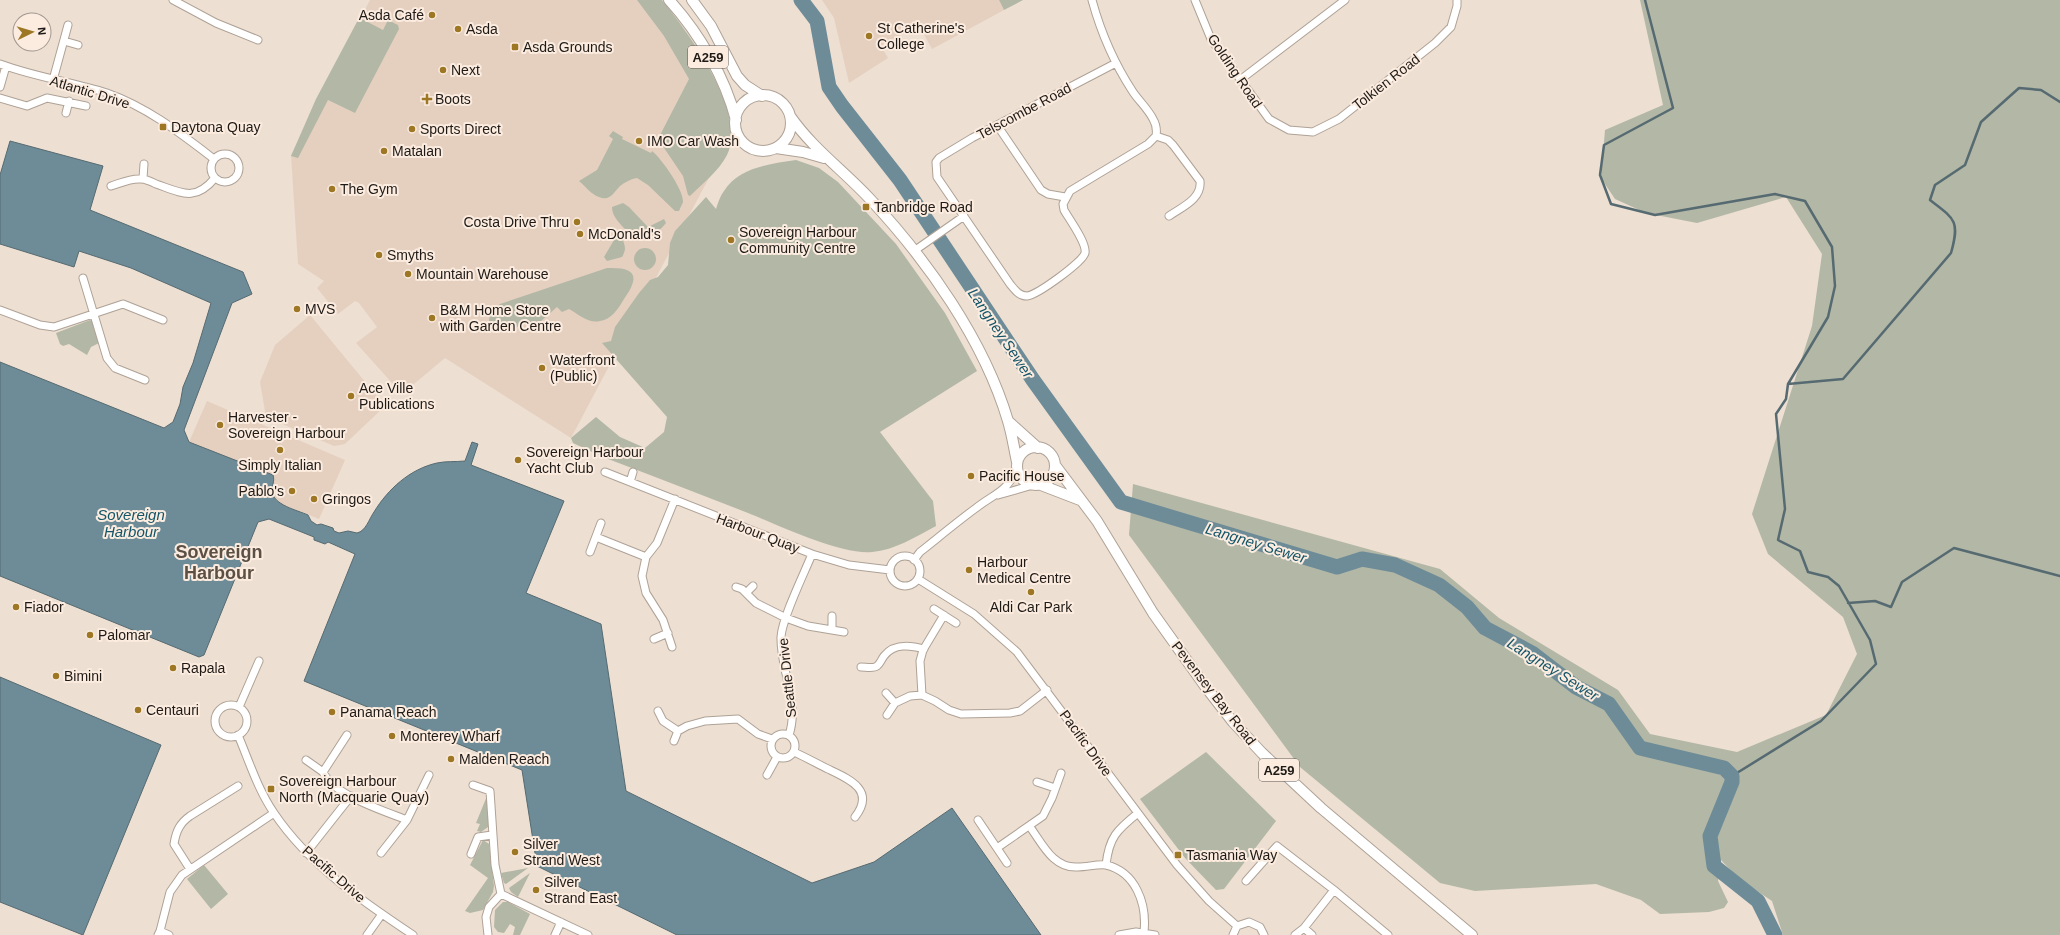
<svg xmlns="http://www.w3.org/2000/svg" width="2060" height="935" viewBox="0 0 2060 935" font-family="Arial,sans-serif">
<rect width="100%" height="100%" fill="#eddfd2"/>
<path fill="#e5d0c0" d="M370 0H641L692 73 720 157 571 438 445 358 402 394 356 343 377 327 359 303 355 301 338 314 317 288 324 281 298 264 291 155Z
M822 0H999L1004 10 932 49 919 25 881 46 888 58 849 83 834 18Z
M310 315 385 406 345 444 334 446 266 417 260 382 275 345Z
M207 401 345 460 319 519 279 503 273 496 272 489 274 479 189 442Z"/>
<path fill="#b3b7a6" d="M637 0H662C688 32 748 113 727 155 719 171 702 184 690 196L688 195 683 176 658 139 689 79 664 36Z
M999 0H1023L1004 10Z
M1640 0H2060V935H1783L1772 901 1739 879 1721 860 1718 881 1728 902 1724 908 1709 912 1660 914 1641 900 1596 884 1475 891 1440 883 1300 767 1129 535 1133 484 1440 569 1499 618 1618 690 1650 734 1737 752 1826 715 1857 654 1843 617 1768 554 1752 514 1812 326 1822 254 1786 197 1697 223 1646 213 1615 199 1601 178 1605 130 1663 105Z
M362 19 383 30 388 20 398 25 399 29 355 113 328 100 298 158 291 156 316 99 358 20Z
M613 131 623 137 622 139 651 153 652 151C661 158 684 190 683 202 682 205 680 208 679 211H675L648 185 637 178C631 179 625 182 620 186 614 192 610 202 599 197 592 195 585 186 579 181L597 170 613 139 609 136Z
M796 160 819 168 838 182 896 244 945 313 977 371 880 432 933 501 936 526C915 537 895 550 872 552 840 555 778 525 748 513 700 494 652 476 603 457L573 443 571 438 596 417 620 437 645 448 664 432 667 417 602 343 611 341 615 327 639 293 650 280 658 277 668 265 670 243 675 231 706 197 716 209C718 203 720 196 724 191 739 167 770 164 796 160Z
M623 203 629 207 647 226H650L664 219 666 223C651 241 639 244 622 226 617 220 612 215 612 207Z
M617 235 621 236C625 245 627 249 622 257L607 261 604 257Z
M634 259a11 11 0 1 1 22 0a11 11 0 1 1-22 0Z
M607 268C635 267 641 275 624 299 618 309 612 319 600 321 589 324 578 314 569 309L562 312 557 307 532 329 526 324 520 325 510 332 504 325 497 330 489 321 490 313 500 304Z
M90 320 93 321 99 343 91 347 87 355 69 344 63 346 60 344 56 333Z
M1206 752 1276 821 1224 889 1216 890 1185 858 1140 799Z
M487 796 489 819 488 827 481 832 477 831 480 824 476 823Z
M483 840 489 844 494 886 493 892 483 910 470 913 465 911 488 878 470 865Z
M204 865 228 894 211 909 187 879Z
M528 868 506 884 504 883 501 873Z
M530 873 518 897 511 892 509 888Z
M503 902H508L530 914 520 935H513L515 927 510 924 504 933 498 932 494 927 495 910Z"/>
<path fill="#6d8c98" stroke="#566a71" d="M10 141 103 166 90 210 243 272 252 294 232 303 184 430 189 442 273 475C275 481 272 485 272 491 273 505 297 510 308 515L311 521 317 525 321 524 333 528 334 531 339 533 348 531 357 533C366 531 369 519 374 512 388 489 410 469 437 463 446 461 455 462 465 461L472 442 478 444 471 465 564 501 526 593 601 624 626 791 812 883 874 862 952 808 1041 935H677L537 866 522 770 304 681 355 554 328 542 325 544 314 540V537L269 519 258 522 204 655 199 657 0 576V362L164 428 173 422 180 404 183 387 193 363 211 303 131 268 79 251 74 267 0 244V175Z
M0 677 161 745 83 935 0 902Z"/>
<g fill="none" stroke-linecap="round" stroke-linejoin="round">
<path stroke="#566a71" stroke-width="2.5" d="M1645 0 1673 108 1604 145 1600 175 1611 204 1655 215 1775 194 1805 201 1832 247 1835 286 1828 317 1788 384 1786 399 1776 414 1785 509 1778 540 1800 551 1808 572 1828 577 1839 586 1870 640 1876 664 1821 721 1732 776
M1788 384 1843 379 1951 253C1960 221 1955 219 1930 200L1935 185 1965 165 1981 122 2019 88 2041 90 2060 102
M1848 603 1875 601 1891 607 1902 582 1954 548 2060 576"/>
<path stroke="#6d8c98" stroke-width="15" d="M801 0 817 21 829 87 842 106 900 180 1033 380 1121 502 1337 567 1362 559 1395 565 1439 585 1467 607 1485 628 1532 653 1576 687 1609 704 1640 748 1724 768 1732 776V782L1710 836 1714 866 1758 901 1775 935"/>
<defs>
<path id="street" d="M173 0 216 23 258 40
M1092 0C1101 33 1114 63 1133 92 1139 101 1148 109 1153 119 1156 124 1157 130 1156 136
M1195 0 1211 39 1269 119 1289 130 1313 132 1339 119 1435 43 1451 27 1457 6V0
M64 41 78 45
M1116 63 972 138 939 158 936 162 937 177 1010 284C1015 290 1019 296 1027 296 1037 295 1083 262 1085 253 1087 243 1069 219 1064 210L1063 204 1070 191 1148 144 1156 136
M0 64C35 77 72 82 107 93 147 107 180 133 214 159
M53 80 68 25
M1240 80 1345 0
M0 87 6 66
M0 98 27 106 47 98 86 106
M66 113 69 101
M997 125 1041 190 1048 194 1065 197
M1156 136 1168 140 1173 145 1200 181C1202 199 1182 207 1169 216
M211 168a14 14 0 1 1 28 0a14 14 0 1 1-28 0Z
M143 178 144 164
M111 186C121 183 130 178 141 179 146 179 152 182 156 184 182 193 195 202 215 178
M914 251 964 216
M83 278 107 358 115 368 145 380
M0 310 40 325 54 327 123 304 163 320
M605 472 812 554 849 565 890 570
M630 482 633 472
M998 495 1033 485
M596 537 646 557
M590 552 601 523
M890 571a15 15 0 1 1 30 0a15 15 0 1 1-30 0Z
M914 560 920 552C939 537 957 522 976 508 995 493 1006 493 1017 469
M918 579 974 614 1017 652 1177 865 1209 901 1237 926
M736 587 742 589 756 603 786 618 808 626 844 632
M746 593 753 586
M934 609 956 623
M832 629V616
M654 639 668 633
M672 647 663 620 646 593 642 576 646 557 657 543 675 499
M861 667C866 667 873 669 877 666 880 664 881 660 884 656 894 643 910 645 924 649
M886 693 895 703
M922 695 920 661 923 650 944 615
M215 721a16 16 0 1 1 32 0a16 16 0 1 1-32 0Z
M239 707 259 661
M658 711 663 721 678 731
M887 715 895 703 910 696 922 695 935 701 949 710 961 714 1010 713 1020 711 1047 690
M771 746a12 12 0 1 1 24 0a12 12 0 1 1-24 0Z
M238 735C249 761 258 790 274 813 309 865 362 901 413 935
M347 735 323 772C333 795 384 811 407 820L429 775
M789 735C800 703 780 670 781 637 782 618 804 574 812 554
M674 741 678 731 687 726 705 721 738 719 758 734 772 739
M794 752C805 757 816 763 828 769 849 779 876 790 855 817
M306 760 323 772
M767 775 777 757
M1037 782 1055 788
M473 785 490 791 495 865 501 894
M978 820 1007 863
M1030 827C1042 843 1053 869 1078 867 1088 867 1096 864 1106 865 1109 837 1117 830 1138 813
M997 848 1043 816 1052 798 1061 773
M306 853 351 796
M381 853 407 820
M471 854 478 837 492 835
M1106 865C1136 872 1147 904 1144 932
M190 869 174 844C176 831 180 823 190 816L238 786
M1246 881 1277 846 1334 890 1388 935
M501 894 588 935
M1304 928 1312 935
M160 931 170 892 182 875 274 813
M158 935 160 931 169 935
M367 935 382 914
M488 935 486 917 489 907 501 894
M555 935 561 922
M1119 935 1136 932 1155 935
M1233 935 1237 926 1249 922 1260 927 1264 935
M1295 935 1304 928 1334 890"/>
<path id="primary" d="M669 0C699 33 725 77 736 120
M692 0 711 26 737 76 745 85 762 96
M735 123a28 28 0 1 1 56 0a28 28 0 1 1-56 0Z
M790 116C813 149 843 170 870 199 927 260 984 340 1008 421 1012 434 1014 448 1017 462
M776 148 803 152 824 158
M1008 421 1038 448
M1017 466a19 19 0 1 1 38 0a19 19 0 1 1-38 0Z
M1055 465 1097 521 1153 613 1205 686 1233 722 1262 753 1321 808 1472 935
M1041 485 1080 500"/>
</defs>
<use href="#street" stroke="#afa296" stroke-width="9"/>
<use href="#primary" stroke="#afa296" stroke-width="12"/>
<use href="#street" stroke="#fff" stroke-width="7"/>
<use href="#primary" stroke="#fff" stroke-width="10"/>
</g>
<g fill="#9d7724" stroke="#fbecdf" stroke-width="1.5">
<circle cx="432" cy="15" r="4"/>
<circle cx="458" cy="29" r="4"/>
<circle cx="869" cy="36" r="4"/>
<rect x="511" y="43" width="8" height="8" rx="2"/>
<circle cx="443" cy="70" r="4"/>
<path d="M425 93h4v4h4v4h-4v4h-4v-4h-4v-4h4z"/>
<rect x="159" y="123" width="8" height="8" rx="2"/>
<circle cx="412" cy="129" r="4"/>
<circle cx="639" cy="141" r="4"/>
<circle cx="384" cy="151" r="4"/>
<circle cx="332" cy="189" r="4"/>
<rect x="862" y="203" width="8" height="8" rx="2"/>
<circle cx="577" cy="222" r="4"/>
<circle cx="580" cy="234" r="4"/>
<circle cx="731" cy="240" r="4"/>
<circle cx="379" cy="255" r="4"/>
<circle cx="408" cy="274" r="4"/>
<circle cx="297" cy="309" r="4"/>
<circle cx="432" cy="318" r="4"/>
<circle cx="542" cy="368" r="4"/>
<circle cx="351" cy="396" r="4"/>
<circle cx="220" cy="425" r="4"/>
<circle cx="280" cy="450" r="4"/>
<circle cx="518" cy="460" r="4"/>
<circle cx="971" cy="476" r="4"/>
<circle cx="292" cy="491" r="4"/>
<circle cx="314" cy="499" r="4"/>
<circle cx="969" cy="570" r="4"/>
<circle cx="1031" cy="592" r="4"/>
<circle cx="16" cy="607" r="4"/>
<circle cx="90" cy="635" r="4"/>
<circle cx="173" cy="668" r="4"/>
<circle cx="56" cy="676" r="4"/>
<circle cx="138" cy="710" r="4"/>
<circle cx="332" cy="712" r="4"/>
<circle cx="392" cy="736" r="4"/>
<circle cx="451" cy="759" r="4"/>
<rect x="267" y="785" width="8" height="8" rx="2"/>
<circle cx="515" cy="852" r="4"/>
<rect x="1174" y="851" width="8" height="8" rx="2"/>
<circle cx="536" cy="890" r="4"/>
</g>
<g text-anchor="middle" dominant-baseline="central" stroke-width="4" stroke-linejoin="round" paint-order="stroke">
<g fill="#fbecdf" stroke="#615952" stroke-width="1">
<rect x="688" y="46" width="40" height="22" rx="3"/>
<rect x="1259" y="759" width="40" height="22" rx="3"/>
</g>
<g font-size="13" font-weight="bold" fill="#1f1a16">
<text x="708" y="57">A259</text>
<text x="1279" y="770">A259</text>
</g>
<g font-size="14" fill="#1f1a16" stroke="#fbecdf" text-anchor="start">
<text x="424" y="15" text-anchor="end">Asda Café</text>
<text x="877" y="28">St Catherine's<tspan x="877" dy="16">College</tspan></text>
<text x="466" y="29">Asda</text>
<text x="523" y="47">Asda Grounds</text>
<text x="451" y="70">Next</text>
<text x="435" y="99">Boots</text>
<text x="171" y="127">Daytona Quay</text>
<text x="420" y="129">Sports Direct</text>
<text x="647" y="141">IMO Car Wash</text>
<text x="392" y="151">Matalan</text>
<text x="340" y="189">The Gym</text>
<text x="874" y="207">Tanbridge Road</text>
<text x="569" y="222" text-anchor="end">Costa Drive Thru</text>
<text x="739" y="232">Sovereign Harbour<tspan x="739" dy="16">Community Centre</tspan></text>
<text x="588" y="234">McDonald's</text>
<text x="387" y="255">Smyths</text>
<text x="416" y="274">Mountain Warehouse</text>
<text x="305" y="309">MVS</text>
<text x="440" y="310">B&amp;M Home Store<tspan x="440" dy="16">with Garden Centre</tspan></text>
<text x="550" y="360">Waterfront<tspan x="550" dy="16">(Public)</tspan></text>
<text x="359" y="388">Ace Ville<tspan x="359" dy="16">Publications</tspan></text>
<text x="228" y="417">Harvester -<tspan x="228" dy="16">Sovereign Harbour</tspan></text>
<text x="526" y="452">Sovereign Harbour<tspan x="526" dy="16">Yacht Club</tspan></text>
<text x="280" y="465" text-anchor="middle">Simply Italian</text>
<text x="979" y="476">Pacific House</text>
<text x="284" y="491" text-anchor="end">Pablo's</text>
<text x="322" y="499">Gringos</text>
<text x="977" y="562">Harbour<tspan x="977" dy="16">Medical Centre</tspan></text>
<text x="24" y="607">Fiador</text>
<text x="1031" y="607" text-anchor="middle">Aldi Car Park</text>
<text x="98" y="635">Palomar</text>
<text x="181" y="668">Rapala</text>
<text x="64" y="676">Bimini</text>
<text x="146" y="710">Centauri</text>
<text x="340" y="712">Panama Reach</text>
<text x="400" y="736">Monterey Wharf</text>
<text x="459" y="759">Malden Reach</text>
<text x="279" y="781">Sovereign Harbour<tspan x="279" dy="16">North (Macquarie Quay)</tspan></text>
<text x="523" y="844">Silver<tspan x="523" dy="16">Strand West</tspan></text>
<text x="1186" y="855">Tasmania Way</text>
<text x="544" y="882">Silver<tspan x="544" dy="16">Strand East</tspan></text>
</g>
<g font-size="14" fill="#1f1a16" stroke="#fbecdf">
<text transform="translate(1235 71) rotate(56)">Golding Road</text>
<text transform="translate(1386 82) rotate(-38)">Tolkien Road</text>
<text transform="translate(90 92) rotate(17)">Atlantic Drive</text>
<text transform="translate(1024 111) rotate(-28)">Telscombe Road</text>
<text transform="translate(758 533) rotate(21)">Harbour Quay</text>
<text transform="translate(787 678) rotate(-96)">Seattle Drive</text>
<text transform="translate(1214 693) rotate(52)">Pevensey Bay Road</text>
<text transform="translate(1086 743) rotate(54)">Pacific Drive</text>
<text transform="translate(334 874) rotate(41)">Pacific Drive</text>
</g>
<g font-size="15" font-style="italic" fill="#145569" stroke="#fbecdf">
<text transform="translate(1001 333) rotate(56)">Langney Sewer</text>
<text x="131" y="514">Sovereign<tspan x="131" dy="17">Harbour</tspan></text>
<text transform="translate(1256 543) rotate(17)">Langney Sewer</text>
<text transform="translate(1553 669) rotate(32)">Langney Sewer</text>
</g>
<g font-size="18" font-weight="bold" fill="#5c5045" stroke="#fbecdf">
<text x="219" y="552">Sovereign<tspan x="219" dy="21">Harbour</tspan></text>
</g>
</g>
<g transform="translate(32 32) rotate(85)"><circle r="19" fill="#fbecdf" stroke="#a3988f"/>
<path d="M0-3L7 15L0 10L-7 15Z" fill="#9d7724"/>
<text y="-6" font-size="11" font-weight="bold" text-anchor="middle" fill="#1f1a16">N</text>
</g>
</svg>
